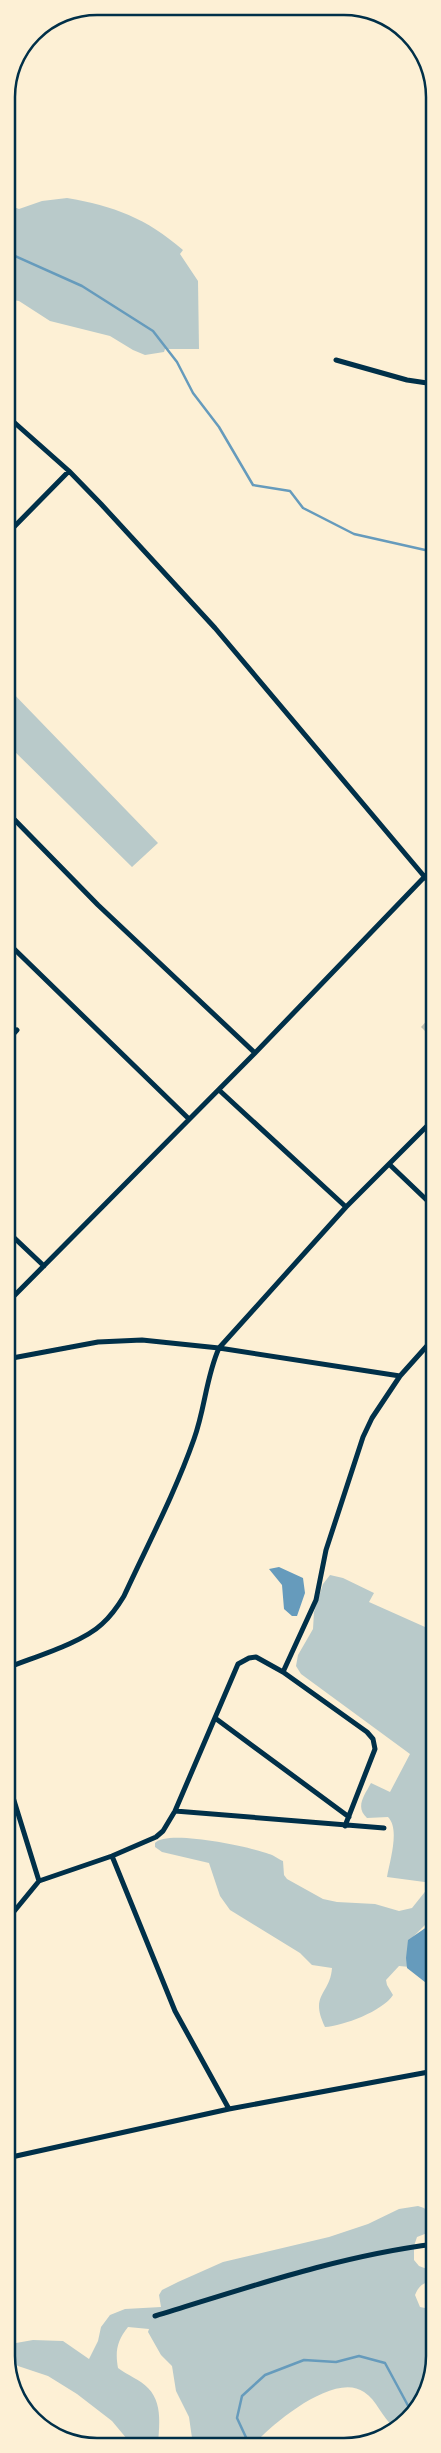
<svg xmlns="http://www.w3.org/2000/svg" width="441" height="2453" viewBox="0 0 441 2453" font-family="'Sofia Sans Condensed',sans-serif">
<rect width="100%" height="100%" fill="#fdf0d5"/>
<path fill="#b9caca" d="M67 198C114 206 146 218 183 250L180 254 198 281 199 349H165L164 352 145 355 133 350 110 336 50 321 19 301 6 299V204L19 209 42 201Z
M7 687 158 843 132 867 7 744Z
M330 1575 343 1578 374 1593 369 1602 434 1631V1916L413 1937 410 1967 399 1966 386 1980 387 1985 393 1995C383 2011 343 2026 325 2027 309 1994 330 1995 332 1968L312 1965 300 1953 230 1910 220 1896 209 1863 162 1852 155 1847V1843C167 1829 251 1847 269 1854 274 1855 278 1859 283 1861L284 1875 287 1879 323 1899 337 1902 375 1904 399 1911 412 1908 432 1883 387 1877C390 1860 400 1829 388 1817L367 1818C355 1807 364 1796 371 1783L390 1792 410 1754 316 1685 301 1674 296 1666 298 1655 313 1629 314 1612 323 1584Z
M418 2206 424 2208 435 2219V2230L417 2237 414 2246V2260L419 2266 435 2272V2281C424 2282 419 2285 415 2295L420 2307 435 2310V2354L426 2370V2380L408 2420 394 2427C382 2418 377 2400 364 2392 336 2372 277 2420 258 2440L242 2437 230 2439 219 2445H193L189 2417 176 2391 172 2366 161 2355 148 2332 149 2329 128 2327C117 2341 115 2351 118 2368 127 2375 141 2380 148 2388 163 2403 159 2426 158 2445H132L112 2421 77 2394 48 2376 18 2366 7 2358 16 2343 33 2340 63 2341 89 2359 98 2341 101 2327 110 2315 125 2309 161 2307 159 2295 162 2290 178 2282 223 2262 329 2237 368 2224 399 2209Z"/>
<path fill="#669bbc" d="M279 1567 303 1578 305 1593 297 1616H292L284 1609 282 1585 269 1569Z
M434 1922V1986H430L407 1968 406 1958 408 1940Z"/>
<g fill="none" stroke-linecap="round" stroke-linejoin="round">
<path stroke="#669bbc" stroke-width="2.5" d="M6 252 82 286 153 331 177 362 193 393 219 427 253 485 290 491 303 508 354 534 434 552
M250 2446 237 2418 242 2396 265 2375 304 2360 336 2362 359 2356 385 2363 412 2413"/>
</g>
<path fill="#bec0b2" d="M434 1013V1040L421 1027Z"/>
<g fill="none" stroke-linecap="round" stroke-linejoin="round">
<path stroke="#003049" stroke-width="5" d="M336 360 407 380 434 384
M7 416 69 471 101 504 215 628 434 888
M7 534 69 471
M7 812 98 905 255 1053
M7 942 189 1119
M7 1041 17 1030
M219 1090 346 1207
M389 1164 434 1207
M7 1231 44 1266
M7 1303 255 1053 434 867
M7 1359 98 1342 142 1340 219 1348 400 1376
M7 1668C34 1657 82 1643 102 1624 111 1616 118 1606 124 1596 148 1544 175 1493 194 1439 205 1409 206 1377 219 1348L346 1207 434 1119
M283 1672 316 1600 326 1550 363 1437 372 1418 400 1376 434 1338
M215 1718 349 1817
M7 1778 39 1881
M175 1811 384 1828
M112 1856 175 2011 229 2109
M39 1881 112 1856 156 1837 163 1831 175 1811 238 1664 249 1658 256 1657 283 1672 367 1732 373 1739 375 1749 345 1826
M7 1920 39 1881
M7 2158 229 2109 434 2071
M155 2316C247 2288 338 2256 435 2244"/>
</g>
<path d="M0 0H441V2453H0ZM97 15H344A82 82 0 0 1 426 97V2356A82 82 0 0 1 344 2438H97A82 82 0 0 1 15 2356V97A82 82 0 0 1 97 15Z" fill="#fdf0d5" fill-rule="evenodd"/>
<path fill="none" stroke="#003049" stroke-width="2.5" d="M97 15H344A82 82 0 0 1 426 97V2356A82 82 0 0 1 344 2438H97A82 82 0 0 1 15 2356V97A82 82 0 0 1 97 15Z"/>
</svg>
